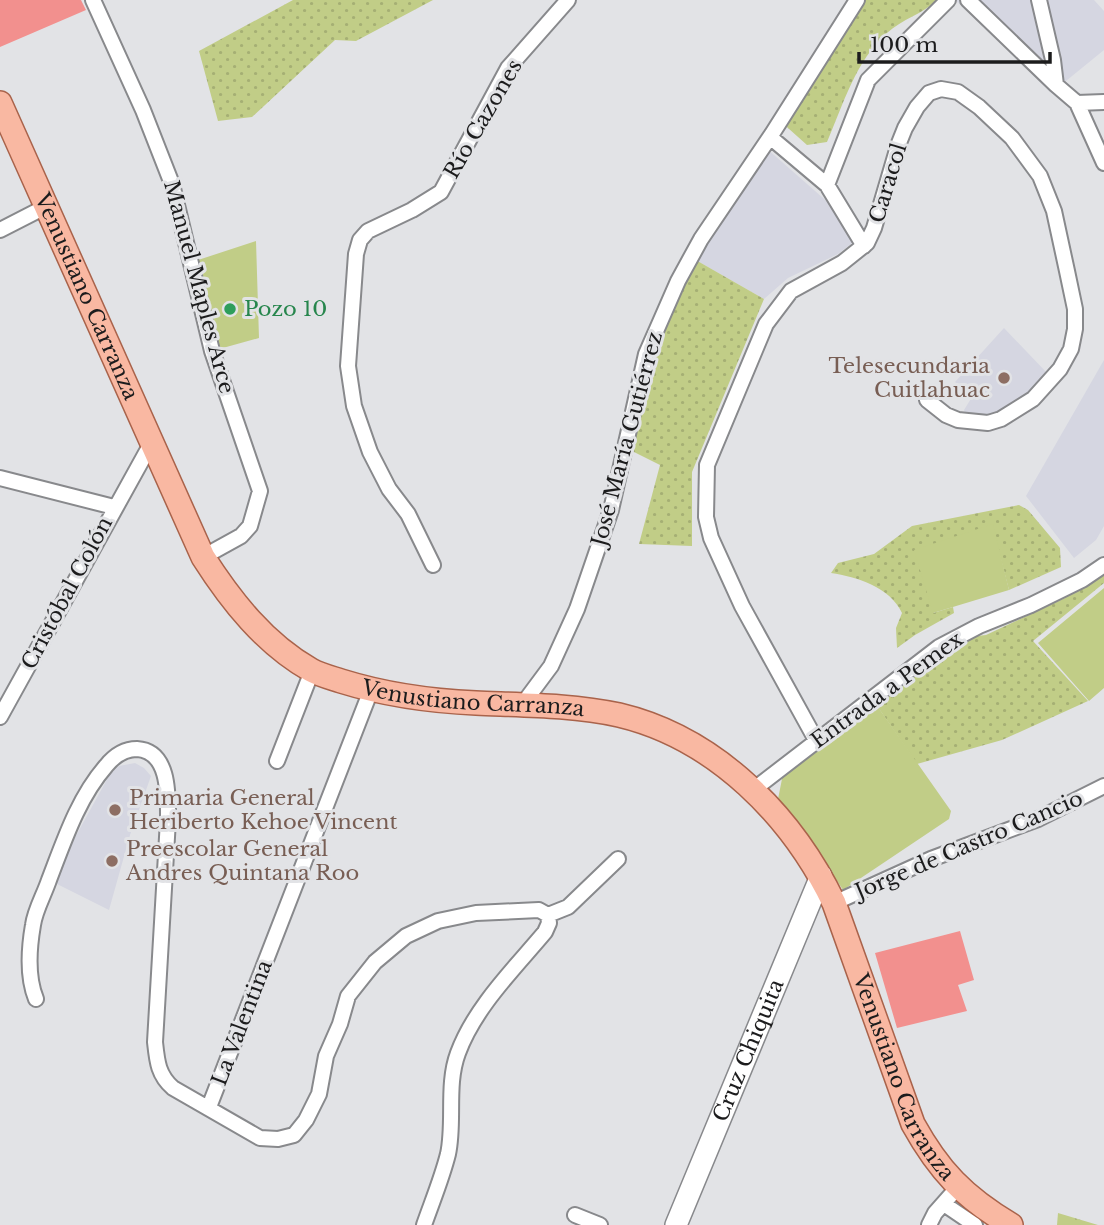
<svg xmlns="http://www.w3.org/2000/svg" width="1104" height="1225" viewBox="0 0 1104 1225" font-family="'Libre Baskerville',serif">
<defs>
<pattern id="grass-dots" width="8" height="8" patternUnits="userSpaceOnUse" patternTransform="scale(1.75)"><rect width="8" height="8" fill="#c1cd87"/><path d="M2 2h.1M6 6h.1" fill="none" stroke="#a5af74" stroke-width="1.8" stroke-linecap="round"/></pattern>
<pattern id="park-tufts" width="24" height="20" patternUnits="userSpaceOnUse" patternTransform="scale(1.75)"><rect width="24" height="20" fill="#c1cd87"/><path d="M3 7l-1-3M5 7V3M7 7l1-3M15 17l-1-3M17 17v-4M19 17l1-3" fill="none" stroke="#a5af74"/></pattern>
</defs>
<rect width="100%" height="100%" fill="#e2e3e6"/>
<path fill="#d5d6e1" d="M955 0H1094L1104 11V50L1061 85Z
M766 148 839 212 856 240 838 254 788 278 764 299 694 259Z
M1004 328 1048 374 1042 385 1003 416H966L964 410 972 397 955 382Z
M1104 360V526L1096 540 1074 558 1026 496Z
M135 763 144 768 151 776 130 835 109 910 51 881 110 774 119 766Z"/>
<path fill="url(#grass-dots)" d="M293 0H433L356 41 335 40 252 117 218 121 199 51Z
M860 0H937C923 14 902 19 887 33 856 60 843 105 827 142L807 145 779 120Z
M694 259 764 299 692 472V546L639 544 660 465 626 448 679 283Z
M1019 505 1028 510 1060 548 1061 567 1009 590 992 525 933 613 953 607 954 613 915 635 897 648 896 628 902 613C890 587 857 577 831 573L838 563 874 554 912 526Z
M1104 563V583L1033 641 1088 701 1002 740 917 764 873 700 960 638 986 635 1065 598 1063 588Z"/>
<path fill="url(#park-tufts)" d="M1058 1213 1098 1225H1057Z"/>
<path fill="#c1cd87" d="M256 241 259 338 212 351 192 262Z
M993 524 1009 590 933 613 914 550Z
M1104 588V688L1089 701 1038 643Z
M873 700 951 811 949 819 843 890 800 824 778 799 784 769Z"/>
<path fill="#f2908e" d="M0 0H81L86 10 0 47Z
M960 931 974 980 958 985 967 1011 897 1028 875 953Z"/>
<g fill="none" stroke-linecap="round" stroke-linejoin="round">
<defs>
<path id="street" d="M93 0 143 110 172 184 212 351 260 491 250 526 241 536 203 557
M968 0 1056 85
M1039 0 1053 60 1056 85 1077 103 1104 163
M1077 103 1104 102
M770 137 827 185 864 246
M827 185 868 80 948 0
M0 230 45 207
M0 478 114 507
M433 565 408 514 389 489 370 452 354 406 348 366 356 254 360 240 368 231 412 210 441 192 508 68 568 0
M522 705 551 666 577 609 611 510 646 354 678 281 701 239 772 134 857 0
M0 717 152 442
M816 740 742 606 711 538 706 517 707 465 766 324 791 291 842 263 867 243 874 228 899 143 905 128 917 107 929 93 941 89 958 92 979 107 1012 138 1040 176 1054 211 1067 271 1075 309V329L1071 349 1060 369 1033 399 1001 419 988 423 958 420 946 415 927 400
M277 761 312 671
M753 790 939 647 979 626 1031 605 1082 580 1104 565
M834 903 931 859 1038 819 1104 786
M548 915 568 907 618 859
M36 999C27 977 29 948 33 925 35 910 44 895 49 880 64 841 78 798 106 766 114 756 124 749 137 749 170 751 168 796 168 820L155 1042C157 1061 158 1075 173 1088L260 1138 278 1139 294 1135 306 1120 319 1094 326 1056 340 1024 348 996 375 962 406 936 438 921 476 913 539 910 548 915
M209 1107 371 690
M944 1204 975 1225
M575 1215 600 1225
M424 1225C432 1202 442 1178 448 1154 455 1122 446 1085 458 1053 475 1007 514 969 545 932L549 923 548 915
M929 1225 935 1213 958 1187"/>
<g id="secondary">
<path id="s1" d="M676 1225 821 876"/>
</g>
<g id="primary">
<path id="s2" d="M0 103 203 557C231 601 265 644 311 670 320 675 332 678 341 681 386 695 430 701 476 703 523 705 573 705 619 715 716 738 792 816 834 903L913 1124C939 1171 964 1197 1011 1225"/>
</g>
</defs>
<use href="#street" stroke="#88898c" stroke-width="18"/>
<use href="#secondary" stroke="#88898c" stroke-width="24"/>
<use href="#primary" stroke="#a9634b" stroke-width="26"/>
<use href="#street" stroke="#fff" stroke-width="14"/>
<use href="#secondary" stroke="#fff" stroke-width="21"/>
<use href="#primary" stroke="#f9b8a2" stroke-width="23"/>
</g>
<circle fill="#2e9e5b" stroke="#e2e3e6" stroke-width="2.5" cx="230" cy="309" r="7"/>
<g fill="#8d6e63" stroke="#e2e3e6" stroke-width="2.5">
<circle cx="1004" cy="378" r="7"/>
<circle cx="115" cy="810" r="7"/>
<circle cx="112" cy="861" r="7"/>
</g>
<g text-anchor="middle" dominant-baseline="central" stroke-width="6" stroke-linejoin="round" paint-order="stroke">
<g font-size="21" fill="#1c1c1d" stroke="#e2e3e6">
<text transform="translate(483 119) rotate(-60)">Río Cazones</text>
<text transform="translate(888 183) rotate(-73)">Caracol</text>
<text transform="translate(199 287) rotate(75)">Manuel Maples Arce</text>
<text stroke="none"><textPath href="#s2" startOffset="212">Venustiano Carranza</textPath></text>
<text transform="translate(627 439) rotate(-75)">José María Gutiérrez</text>
<text transform="translate(67 593) rotate(-62)">Cristóbal Colón</text>
<text transform="translate(887 690) rotate(-36)">Entrada a Pemex</text>
<text stroke="none"><textPath href="#s2" startOffset="821">Venustiano Carranza</textPath></text>
<text transform="translate(969 845) rotate(-23)">Jorge de Castro Cancio</text>
<text transform="translate(242 1023) rotate(-69)">La Valentina</text>
<text stroke="none"><textPath href="#s1" startOffset="189">Cruz Chiquita</textPath></text>
<text stroke="none"><textPath href="#s2" startOffset="1451">Venustiano Carranza</textPath></text>
</g>
<g font-size="21" fill="#27864d" stroke="#e2e3e6" text-anchor="start">
<text x="244" y="309">Pozo 10</text>
</g>
<g font-size="21" fill="#785e54" stroke="#e2e3e6" text-anchor="start">
<text x="990" y="366" text-anchor="end">Telesecundaria<tspan x="990" dy="24">Cuitlahuac</tspan></text>
<text x="129" y="798">Primaria General<tspan x="129" dy="24">Heriberto Kehoe Vincent</tspan></text>
<text x="126" y="849">Preescolar General<tspan x="126" dy="24">Andres Quintana Roo</tspan></text>
</g>
</g>
<path d="M859 52v10h191v-10" fill="none" stroke="#1c1c1d" stroke-width="3.5"/>
<text x="870" y="52" font-size="21" fill="#1c1c1d" stroke="#e2e3e6" stroke-width="5" paint-order="stroke">100 m</text>
</svg>
